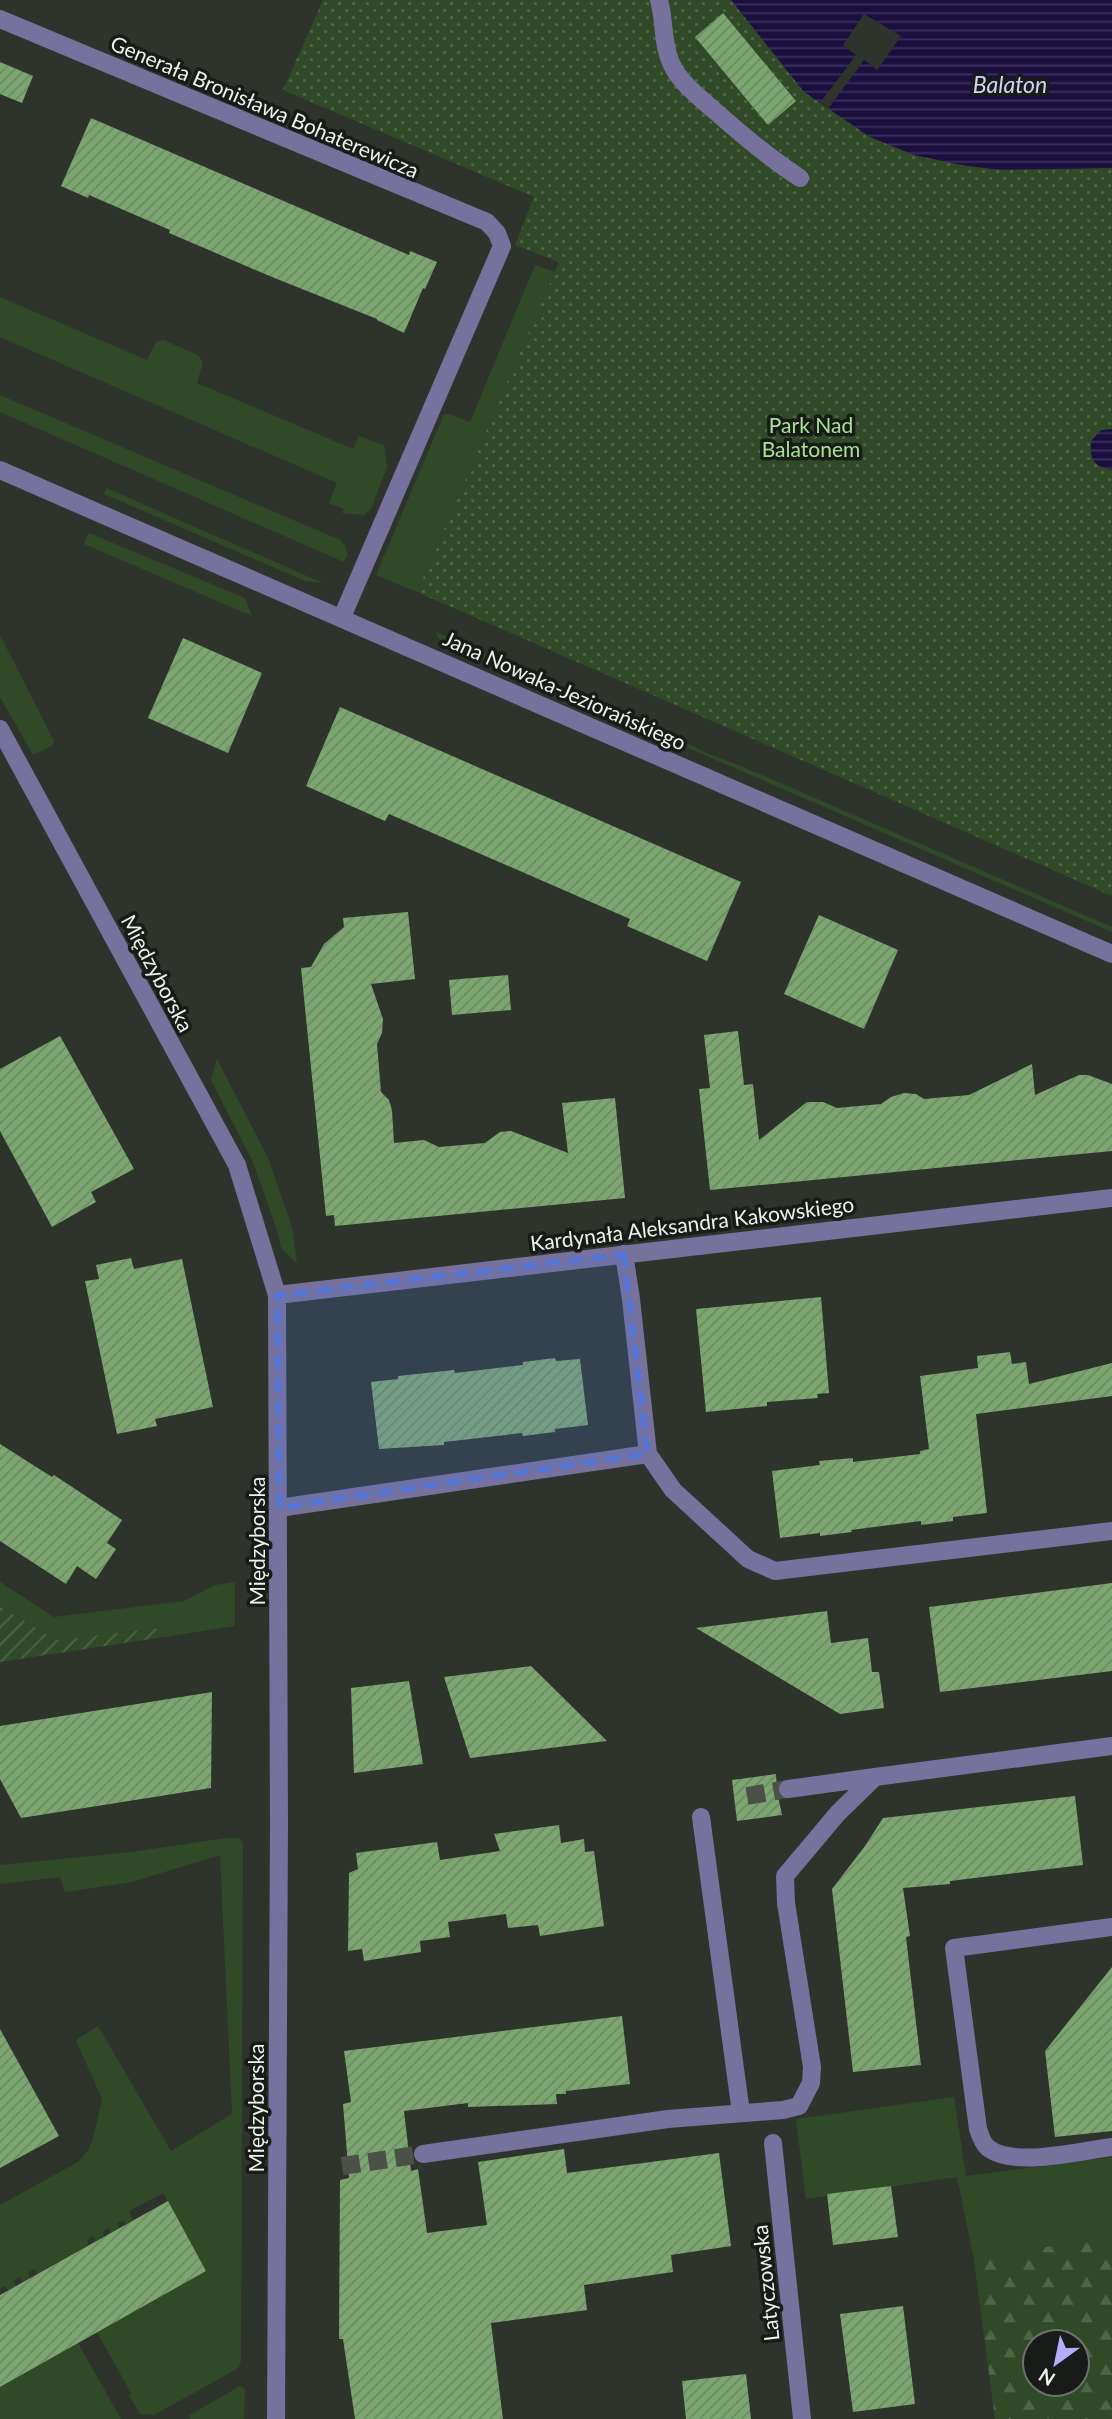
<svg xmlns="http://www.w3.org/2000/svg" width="1112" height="2419" viewBox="0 0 1112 2419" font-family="Lato,sans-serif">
<defs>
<pattern id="forest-firs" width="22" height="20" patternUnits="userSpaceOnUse" patternTransform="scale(1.75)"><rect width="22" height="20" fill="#304a28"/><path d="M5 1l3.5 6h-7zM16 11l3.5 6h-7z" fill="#4e6548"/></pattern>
<pattern id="park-dots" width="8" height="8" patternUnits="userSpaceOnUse" patternTransform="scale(1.75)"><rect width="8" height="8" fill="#304a28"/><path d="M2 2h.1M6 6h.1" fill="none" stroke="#4e6548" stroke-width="1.8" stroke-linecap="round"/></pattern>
<pattern id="garden-furrows" width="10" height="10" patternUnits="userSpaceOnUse" patternTransform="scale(1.75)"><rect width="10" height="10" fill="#304a28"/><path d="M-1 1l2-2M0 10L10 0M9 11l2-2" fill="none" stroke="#4e6548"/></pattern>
<pattern id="water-rules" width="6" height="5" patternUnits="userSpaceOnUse" patternTransform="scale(1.75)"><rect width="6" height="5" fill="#1b0f40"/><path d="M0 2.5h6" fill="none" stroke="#3c325c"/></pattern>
<pattern id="building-hatch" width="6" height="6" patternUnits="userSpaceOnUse" patternTransform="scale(1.75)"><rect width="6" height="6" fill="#7ca670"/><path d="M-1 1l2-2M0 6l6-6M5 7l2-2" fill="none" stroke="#6c8a64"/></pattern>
</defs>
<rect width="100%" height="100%" fill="#2e342c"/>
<path fill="#304a28" d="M535 265 555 272 417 592 376 575 444 414H450L470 422Z
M0 297 147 360 156 342 163 340 198 355 203 362 197 383 353 449 359 436 383 445 384 443 387 467 371 509 363 515 342 513 344 509 329 503 337 483 0 337Z
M0 395 340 540 345 546 348 555 344 562 0 412Z
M106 488 323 583 305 581 104 494Z
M89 533 245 598 252 616 84 544Z
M436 632 678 739 706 753 741 766 1112 927V932L440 640Z
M0 635 54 741 52 746 33 755 0 697Z
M217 1059 268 1158 292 1227 297 1264 281 1248 278 1233 252 1160 211 1080Z
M0 1582 54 1617 184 1601 215 1585 235 1582V1626L164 1637 162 1628 56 1640 0 1606Z
M226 1838H238L243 1842 241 2361 237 2369 154 2415 140 2414 129 2395 131 2393 97 2332 206 2271 163 2193 129 2211 133 2220 125 2224 123 2220 117 2223 119 2228 111 2233 108 2228 102 2232 104 2236 96 2241 93 2236 87 2240 89 2245 37 2274 34 2269 28 2273 30 2278 23 2282 19 2277 13 2281 16 2286 8 2290 5 2286 0 2289V2205L78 2162 88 2150 93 2139 102 2099 76 2040 98 2026 171 2151 232 2114 220 1855 132 1882 65 1892 60 1877 0 1884V1865L132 1852Z
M954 2097 966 2176 1112 2157V2235L974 2260 957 2177 806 2199 796 2119Z
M78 2343 121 2419H0V2387Z
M240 2386 245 2389 244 2419H191L188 2416Z"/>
<path fill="url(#forest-firs)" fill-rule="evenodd" d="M1112 2235V2419H995L974 2260ZM1035 2342H1077V2384H1035Z"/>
<path fill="url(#park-dots)" d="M323 0H1112V896L417 592 559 262 515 245 534 197 283 90Z"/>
<path fill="url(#garden-furrows)" d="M0 1606 56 1640 162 1628 164 1637 0 1662Z"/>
<path fill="url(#water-rules)" d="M731 0H1112V168L1001 170 961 165 914 155 870 137 804 92Z
M1112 429V470C1093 466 1090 460 1091 441L1101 430Z"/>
<path fill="#2e342c" d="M864 14 901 36 877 70 864 60 828 109 820 103 856 55 843 45Z"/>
<path fill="url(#building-hatch)" d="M723 13 796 101 768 125 695 37Z
M0 62 33 76 22 103 0 94Z
M91 118 409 255 410 251 437 262 425 289 423 288 404 333 377 320V319L272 277 169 233 170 230 89 195 88 198 61 186Z
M183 638 262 673 228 753 148 718Z
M340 707 741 882 707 961 627 926 630 919 389 814 385 821 306 786Z
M408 912 415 979 371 984 383 1019 382 1033 377 1044 381 1092 389 1100 392 1110 394 1143 424 1140 439 1147 485 1143 500 1132 511 1131 568 1153 562 1103 615 1098 625 1198 335 1226 334 1215 326 1216 301 968 311 967 324 944 344 927 343 918Z
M819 915 898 950 864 1029 784 994Z
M508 975 511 1010 452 1015 449 980Z
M738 1031 744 1085 753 1084 759 1140 807 1102H823L837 1108 881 1104 891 1097 904 1093 916 1094 924 1099 969 1095 1032 1064 1035 1095 1079 1075H1088L1112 1084V1151L710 1190 699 1089 710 1088 704 1035Z
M60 1036 134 1169 91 1192 96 1202 52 1227 0 1131V1069Z
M131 1258 134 1269 182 1259 213 1407 155 1419 157 1426 117 1434 85 1281 99 1279 96 1265Z
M821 1297 829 1393 817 1394 818 1398 767 1402V1406L706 1412 696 1309Z
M1010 1352 1012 1364 1026 1362 1029 1384 1112 1363V1396L976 1414 987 1513 953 1517V1521L921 1525V1521L851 1530 852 1532 820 1536V1533L780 1538 772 1471 820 1465 819 1461 853 1458V1462L920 1454V1451L929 1449 920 1376 978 1368 977 1356Z
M555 1358 556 1361 580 1359 588 1425 555 1429V1432L523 1436 522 1433 444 1442V1445L379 1449 371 1382 398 1379V1376L454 1370 455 1373 523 1365V1362Z
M0 1444 52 1477 54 1475 122 1520 107 1543 116 1549 96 1579 77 1566 66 1584 0 1541Z
M1112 1583V1671L940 1692 929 1607Z
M827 1611 831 1643 868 1638 872 1672H879L884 1708 840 1714 696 1628Z
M531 1666 607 1741 470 1758 444 1677Z
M409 1681 423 1764 354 1773 351 1688Z
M212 1692 211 1788 21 1818 0 1779V1726Z
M776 1774 777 1791 782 1815 737 1821 732 1780Z
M1075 1796 1083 1865 950 1881V1884L903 1888 910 1936 906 1937 921 2065 853 2072 832 1889 865 1846 883 1818Z
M559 1825 561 1843 584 1839 585 1852 594 1851 604 1926 540 1936 538 1925 508 1928 506 1914 448 1922 450 1937 420 1941 421 1952 364 1961 362 1949 348 1951 349 1873 358 1869 356 1853 437 1842 440 1860 500 1851 494 1834Z
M1112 1967V2131L1055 2137 1045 2051Z
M622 2016 630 2084 566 2091V2094H556L557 2104 468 2107V2103L404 2111 411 2171 418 2169 427 2233 487 2225 478 2162 564 2149 567 2173 719 2153 731 2246 671 2255 673 2272 584 2285 587 2310 491 2323 503 2419H355L343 2339H339L340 2180 349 2178 343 2104 351 2102 344 2051Z
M0 2029 59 2136 0 2168Z
M891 2186 898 2237 833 2245 827 2194Z
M168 2201 206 2271 0 2387V2295Z
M903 2306 915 2404 853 2412 840 2314Z
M746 2374 751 2419H686L682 2381Z"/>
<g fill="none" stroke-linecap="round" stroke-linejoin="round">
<path stroke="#4b5049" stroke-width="18" stroke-dasharray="18 9" stroke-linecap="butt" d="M747 1796 788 1789
M342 2166 423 2154"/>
<path stroke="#76719d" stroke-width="18" d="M659 0C665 21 662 43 671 63 679 82 700 98 715 111 742 135 769 158 800 178
M0 19 487 222 497 233 502 246 342 617
M0 470 1112 954
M0 729 237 1165 277 1295 279 1824 276 2419
M624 1254 631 1299 648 1454 673 1490 748 1559 775 1571 1112 1531
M277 1295 1112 1198
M279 1508 648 1454
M788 1789 875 1777
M701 1817 741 2113
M1112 1927 954 1948 978 2129C980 2135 983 2144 988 2148 1014 2168 1080 2151 1112 2147
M773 2143 802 2419
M423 2154 668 2119 783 2110 799 2106 811 2083 812 2067 786 1903 785 1876 838 1813 875 1777 1112 1746"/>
</g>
<path fill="#5177dd" fill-opacity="0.2" stroke="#5177dd" stroke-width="5" stroke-dasharray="14 9" stroke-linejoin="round" d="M624 1254 648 1454 279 1508 277 1295Z"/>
<g text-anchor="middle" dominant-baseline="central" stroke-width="7" stroke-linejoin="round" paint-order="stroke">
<g font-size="21" fill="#eef2ed" stroke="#181b17">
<text transform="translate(265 106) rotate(23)">Generała Bronisława Bohaterewicza</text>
<text transform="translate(565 690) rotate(24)">Jana Nowaka-Jeziorańskiego</text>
<text transform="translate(158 973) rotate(62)">Międzyborska</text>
<text transform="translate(692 1223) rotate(-7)">Kardynała Aleksandra Kakowskiego</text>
<text transform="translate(256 1541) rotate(-90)">Międzyborska</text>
<text transform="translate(255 2108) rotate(-90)">Międzyborska</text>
<text transform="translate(765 2283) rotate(-96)">Latyczowska</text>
</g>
<g font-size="21" fill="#a7e295" stroke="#181b17">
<text x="811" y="424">Park Nad<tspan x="811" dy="24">Balatonem</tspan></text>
</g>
<g font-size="23" font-style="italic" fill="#d4d2f5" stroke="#181b17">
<text x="1010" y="84">Balaton</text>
</g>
</g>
<g transform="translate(1056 2363) rotate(213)"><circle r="33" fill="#181b17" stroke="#6e716d" stroke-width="2"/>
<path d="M0-5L12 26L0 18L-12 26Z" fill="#b5acf9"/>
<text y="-10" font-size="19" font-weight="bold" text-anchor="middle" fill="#eef2ed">N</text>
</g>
</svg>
